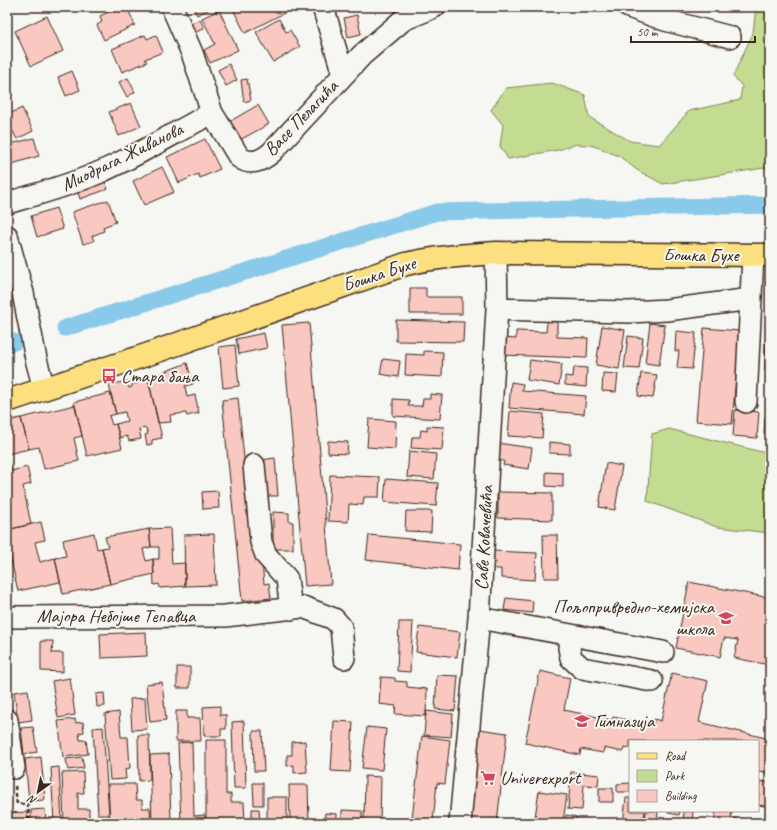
<svg xmlns="http://www.w3.org/2000/svg" width="777" height="830" viewBox="0 0 777 830" font-family="Caveat,sans-serif">
<rect width="100%" height="100%" fill="#f6f6f2"/>
<filter id="ink" filterUnits="userSpaceOnUse"><feTurbulence type="fractalNoise" baseFrequency=".025" numOctaves="2"/><feDisplacementMap in="SourceGraphic" scale="8" xChannelSelector="R" yChannelSelector="G"/><feConvolveMatrix kernelMatrix="1 2 1 2 8 2 1 2 1" color-interpolation-filters="sRGB"/></filter>
<g filter="url(#ink)">
<path fill="#c3dc92" stroke="#7f8358" d="M756 7H770V167L663 184 637 170 619 156 594 146 577 144 558 150 508 159 500 146 503 125 491 110 506 88 552 83 585 95 589 117 630 141 659 145 689 111 740 100 742 86 733 76 753 33Z
M669 429 770 454V533L717 527 647 501 652 434Z"/>
<g fill="none" stroke-linecap="round" stroke-linejoin="round">
<path stroke="#89c9ea" stroke-width="17" d="M65 328 437 212 770 205
M7 344 14 342"/>
</g>
<path fill="#f9c8c1" stroke="#3b2a1e" d="M120 7H127L135 25 104 40 97 25 102 22 100 16Z
M193 7H214L197 15Z
M232 7H293L294 8 245 33Z
M219 10 238 50 210 63 204 50 215 44 202 18Z
M357 15 361 34 348 37 344 18Z
M47 16 63 51 31 66 15 31Z
M200 19 204 28 193 34 188 25Z
M279 19 286 32 290 30 300 47 273 62 256 32Z
M145 35 147 39 156 35 163 52 145 59 147 62 122 72 112 49Z
M229 64 237 80 226 86 218 70Z
M72 71 80 90 66 96 58 77Z
M128 78 135 92 127 97 119 82Z
M247 79 251 100 244 102 241 80Z
M131 103 141 126 119 136 109 112Z
M258 105 269 124 238 141 227 123Z
M22 108 33 131 17 139 12 130 9 132 7 128V115Z
M34 138 39 156 12 164 7 145Z
M205 139 220 169 200 178 198 174 179 183 167 157Z
M162 167 174 192 144 205 133 181Z
M103 177 108 189 80 199 76 186Z
M108 200 116 222 103 227 104 231 92 236 94 241 83 244 72 212Z
M56 208 63 229 37 237 31 216Z
M410 288H426V297H462V314H410Z
M396 320 464 322 463 342 396 341Z
M547 321 557 322V337L588 338 587 358 501 355 502 338 516 339V331L546 332Z
M309 323 331 584 305 586 282 325Z
M650 323 665 325 659 365 645 363Z
M602 326 625 330 619 369 596 365Z
M704 328 740 331 732 424 696 421Z
M676 331 696 333 692 369 677 368 679 351H675Z
M264 333 267 348 239 354 236 339Z
M628 336 643 338 639 369 624 368Z
M766 337H770V372L765 371Z
M235 345 239 386 223 388 219 347Z
M424 351 443 352 442 377 405 375 406 354 424 355Z
M383 359 400 361 398 377 380 374Z
M530 360 562 364 559 385 527 380Z
M187 363 193 384 185 386 187 397 195 395 199 413 187 416 186 413 170 415 171 422 158 423 148 378Z
M574 367 587 368 586 387 565 385V376L573 377Z
M603 373 618 374 616 392 602 391Z
M641 373 657 375 653 398 638 396Z
M148 378 162 438 152 440V444L147 445 145 435 148 434 146 428 139 429 141 439 129 441 127 436 120 438 116 424 127 421 125 412 116 414 109 385 127 381 129 388 132 387V384L138 383V380Z
M511 382 523 384 522 391 586 396 584 414 509 408Z
M110 393 116 414 109 416 112 425 116 424 122 448 87 456 74 402Z
M430 394 442 395 440 419 393 416V399L409 400 408 406H422L423 399H430Z
M238 398 253 549H261L264 584 269 583 271 598 242 601 222 400Z
M75 405 82 436 74 438 79 461 44 469 39 447 29 449 21 418Z
M735 410 759 412 757 438 733 436Z
M510 411 544 414 542 438 508 436Z
M765 417H770V434H764Z
M21 418 29 449 7 454 11 471 7 472V421Z
M369 419 396 421 395 449 367 447Z
M427 426 444 427 442 450 411 448 412 437H420L421 430 427 431Z
M328 441 348 442 347 454 328 453Z
M549 442 570 444V454L549 453Z
M497 443 532 448 529 469 503 465 504 461 494 460Z
M409 451 436 454 434 479 407 477Z
M275 458 278 496H263L261 460Z
M606 463 622 466 615 510 599 507Z
M27 467 31 484 23 486 31 524 7 530V472Z
M546 472 563 473V487L546 486Z
M330 475 380 477 379 497H364L363 505 349 504 348 522 328 521Z
M386 479 438 483 436 506 384 502Z
M218 491 219 508 203 509 202 492Z
M498 492 552 493V520L498 518Z
M406 511H432L431 532 405 531Z
M273 512 289 513V522H293V549H273Z
M41 522 45 540 35 542 40 562 55 558 60 582 18 591 7 542V530Z
M170 528 172 564 185 563V586L160 588 159 584 154 585 153 559H159V547H151L149 529Z
M149 529 151 547 143 549 146 561 153 559 154 574 110 584 102 548 108 547 105 537Z
M94 533 97 549 102 548 110 584 63 594 55 558 66 556 63 540Z
M214 534 216 585 185 586 184 535Z
M369 535 460 544 458 570 366 560Z
M543 535H557L558 578H544Z
M492 551 537 553 535 580 501 578V569H495L496 562H491Z
M689 582 770 598V665L734 658 738 640 724 638 720 657 676 648Z
M506 598 533 601 532 613 504 610Z
M399 622H413L410 672 397 671Z
M419 627 460 632 457 657 416 652Z
M146 632 147 656 101 658 100 634Z
M41 641H53L52 653H63V672L41 671Z
M177 667H190V688H177Z
M540 671 570 678 564 710 612 720 613 717 653 725 654 719 661 721 672 673 708 681 699 722 770 739V773L758 771V741H630V748L624 747 623 752 604 748 603 753 581 749 580 755 525 743Z
M437 675 458 676 455 711 435 709Z
M381 677 395 678V681L407 682V687L427 689 426 716 395 714 396 706 379 704Z
M70 678 75 715 58 718 52 681Z
M162 682 166 720 150 722 146 684Z
M28 690 32 720 18 722 14 692Z
M104 693 105 706 97 707 96 694Z
M145 698 147 729 132 730 130 699Z
M220 706V715H226V729H221V736H204L203 707Z
M176 711H187V718H200L201 741H176Z
M426 711 453 714 451 737 424 735Z
M119 712 121 737H128L130 768 125 769 126 779 110 780 105 714Z
M75 719 76 723 83 722 84 732 79 733 80 740H86L88 754 63 757 58 721Z
M244 721 246 788H234L232 722Z
M334 721 353 722 350 772 331 771Z
M33 727 37 752 24 754 21 728Z
M103 727 109 815H98L93 728Z
M367 727 386 729 382 770 362 768Z
M479 729 507 733 497 823H469Z
M253 731H262L264 771H254Z
M138 735H149L150 780 139 781Z
M422 736 450 740 445 784 437 783 433 821 412 818Z
M206 740H226V794H231V802H244L245 823H206Z
M305 741 307 772 294 773V765L287 766V755H292V742Z
M192 742 194 816 205 815V823H181L178 743Z
M169 754 171 823H152L150 755Z
M41 757 45 800 29 801 25 759Z
M82 757 84 768 68 770 66 759Z
M59 767 62 823H54L51 768Z
M83 772 84 793H78V809H89V820H93L94 823H64L62 773Z
M571 772 599 775 598 786 584 785 582 810 568 809Z
M365 776 381 777 380 823H364Z
M760 781 770 783V807L758 805Z
M253 783H263V805H254Z
M630 783V792H617V784Z
M108 784H135L136 800H142V808H150L151 823H110Z
M289 785H308L309 823H290Z
M599 788H613V802H599Z
M539 791 567 795 563 821 534 823Z
M267 797H287V823H267Z
M626 798H630V811H645L643 823H623Z
M45 809 46 823H31V810Z
M252 809H259L260 823H252Z
M342 810 362 811V823H342Z
M767 810 770 811V823H764Z
M646 811H658L657 823H645Z
M668 811H680L679 815 668 813Z
M684 811H693L692 823H683Z
M716 811H732L731 818 737 819 736 823H714Z
M27 812 28 823H7V813Z
M325 813 337 814V823H324Z
M566 815 577 817 576 823H565Z
M99 818H108V823H99Z"/>
<g fill="none" stroke-linecap="round" stroke-linejoin="round">
<defs>
<path id="minor" d="M172 7 192 53 212 113 239 157C250 166 262 161 272 152L362 55 403 20 434 7
M323 7 343 74
M629 7 665 20 730 37
M7 203C38 194 68 186 98 173 137 156 174 133 212 113
M7 236 23 293 36 359 44 389
M497 309 629 312 667 310 751 299
M746 402 753 255
M254 465 261 542 266 555 287 579 291 609
M7 617 225 616 303 607 334 619 341 627 344 658
M479 618 663 652
M571 636 569 648 571 658 582 668 652 681
M7 720 14 768
M460 823 479 618 497 309 496 253"/>
<path id="major" d="M7 401 146 355 406 264C436 257 466 255 496 253L770 255"/>
</defs>
<use href="#minor" stroke="#3b2a1e" stroke-width="24"/>
<use href="#major" stroke="#3b2a1e" stroke-width="25"/>
<path stroke="#3b2a1e" stroke-width="2.5" stroke-dasharray="4 3" stroke-linecap="butt" d="M15 786 17 804H28L29 823"/>
<use href="#minor" stroke="#f6f6f2" stroke-width="21"/>
<use href="#major" stroke="#fce080" stroke-width="22"/>
</g>
</g>
<defs>
<symbol id="bus-bare" viewBox="-9 -9 18 18"><path d="M-5-6H5V4H4V6H2V4H-2V6H-4V4H-5ZM-3.5-4V0h7V-4ZM-3.5 1.2v1.5H-2V1.2ZM2 1.2v1.5H3.5V1.2Z" fill="#d1495b" stroke="#f6f6f2" stroke-width="2.5" paint-order="stroke"/></symbol>
<symbol id="school-bare" viewBox="-9 -9 18 18"><path d="M0-5L7-2L0 1L-7-2ZM-4 1L0 2.5L4 1V4Q0 6-4 4Z" fill="#d1495b" stroke="#f6f6f2" stroke-width="2.5" paint-order="stroke"/></symbol>
<symbol id="supermarket-bare" viewBox="-9 -9 18 18"><path d="M-6-5.5h2.5l.6 2H6L4.5 2H-2.5L-4.4-4H-6ZM-1.5 3.2a1.3 1.3 0 1 0 .1 0ZM3 3.2a1.3 1.3 0 1 0 .1 0Z" fill="#d1495b" stroke="#f6f6f2" stroke-width="2.5" paint-order="stroke"/></symbol>
</defs>
<g fill-rule="evenodd">
<use href="#bus-bare" x="98" y="365" width="22" height="22"/>
<use href="#school-bare" x="715" y="607" width="22" height="22"/>
<use href="#school-bare" x="571" y="710" width="22" height="22"/>
<use href="#supermarket-bare" x="477" y="767" width="22" height="22"/>
</g>
<g text-anchor="middle" dominant-baseline="central" stroke-width="4" stroke-linejoin="round" paint-order="stroke">
<g font-size="19" fill="#3b2a1e" stroke="#f6f6f2">
<text transform="translate(301 118) rotate(-46)">Васе Пелагића</text>
<text transform="translate(122 157) rotate(-26)">Миодрага Живанова</text>
<text x="701" y="255">Бошка Бухе</text>
<text transform="translate(379 274) rotate(-18)">Бошка Бухе</text>
<text transform="translate(484 538) rotate(-87)">Саве Ковачевића</text>
<text x="116" y="616">Мајора Небојше Тепавца</text>
</g>
<g font-size="19" fill="#3b2a1e" stroke="#f6f6f2" text-anchor="start">
<text x="121" y="376">Стара бања</text>
<text x="714" y="607" text-anchor="end">Пољопривредно-хемијска<tspan x="714" dy="22">школа</tspan></text>
<text x="594" y="721">Гимназија</text>
<text x="500" y="778">Univerexport</text>
</g>
</g>
<rect width="777" height="830" fill="none" stroke="#f6f6f2" stroke-width="24"/>
<rect x="12" y="12" width="753" height="806" fill="none" stroke="#3b2a1e" stroke-width="1.5" filter="url(#ink)"/>
<rect x="629" y="740" width="130" height="72" fill="#f6f6f2" stroke="#aba49d"/>
<rect x="637" y="753" width="20" height="6" fill="#fce080" stroke="#aba49d"/>
<text x="665" y="760" font-size="12" fill="#3b2a1e">Road</text>
<rect x="637" y="770" width="20" height="12" fill="#c3dc92" stroke="#aba49d"/>
<text x="665" y="780" font-size="12" fill="#3b2a1e">Park</text>
<rect x="637" y="790" width="20" height="12" fill="#f9c8c1" stroke="#aba49d"/>
<text x="665" y="800" font-size="12" fill="#3b2a1e">Building</text>
<g transform="translate(38 792) rotate(213)" stroke="#f6f6f2" stroke-width="3" paint-order="stroke">
<path d="M0-3L7 15L0 10L-7 15Z" fill="#3b2a1e"/>
<text y="-6" font-size="11" font-weight="bold" text-anchor="middle" fill="#3b2a1e">N</text>
</g>
<path d="M631 36v6h124v-6" fill="none" stroke="#3b2a1e" stroke-width="2"/>
<text x="637" y="36" font-size="12" fill="#3b2a1e" stroke="#f6f6f2" stroke-width="3" paint-order="stroke">50 m</text>
</svg>
